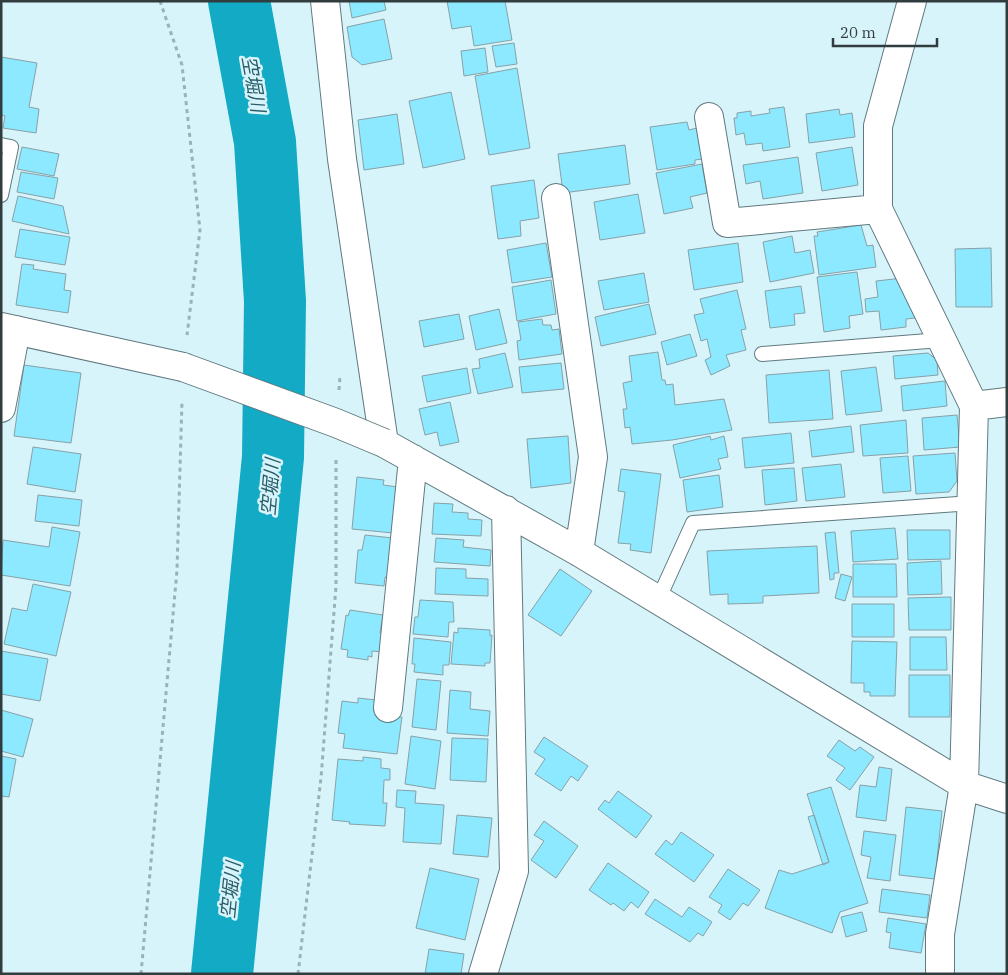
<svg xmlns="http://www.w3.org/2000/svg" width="1008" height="975" viewBox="0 0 1008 975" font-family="'IBM Plex Serif','Noto Sans JP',serif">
<rect width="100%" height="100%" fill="#d8f4fb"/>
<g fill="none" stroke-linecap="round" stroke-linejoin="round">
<path stroke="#12aac4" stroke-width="62" d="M222 974 273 457 275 301 265 142 239 1"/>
</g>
<path fill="#8ce9ff" stroke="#87a1a7" d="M349 1H384L386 10 352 18Z
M447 1H505L512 40 474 46 471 26 452 29Z
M384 19 392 59 362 65 352 57 347 27Z
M514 43 517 64 496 67 492 46Z
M485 48 488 72 464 76 461 51Z
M1 57 37 63 29 107 39 109 36 133 3 128 5 116 1 115Z
M517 68 530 148 489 155 475 76Z
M451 92 465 159 423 168 409 101Z
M784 107 790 147 763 151 762 143 746 145 744 133 736 135 734 118H737V113L751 111V116L770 113 769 109Z
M839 109 840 115 852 113 855 137 809 143 806 114Z
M397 114 404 164 364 170 358 120Z
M687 122 689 130 697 128 702 159 695 160V164L657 170 650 127Z
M625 145 630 184 563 193 558 154Z
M22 147 59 154 54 176 17 169Z
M852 147 858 185 822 191 816 153Z
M798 157 803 193 763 199 760 181 746 184 743 165Z
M702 164 707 193 690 197 693 208 664 214 656 173Z
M21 172 58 178 54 199 17 192Z
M534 180 539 218 520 221 521 236 498 239 491 186Z
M638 194 645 233 600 240 594 202Z
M18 196 63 206 69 234 12 221Z
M861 225 867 246 873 245 876 267 819 275 814 236H818L817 232Z
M20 229 70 237 65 265 15 257Z
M792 236 795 253 810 250 814 273 770 282 763 242Z
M546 243 552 277 512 283 507 250Z
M738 243 743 282 694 290 688 250Z
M991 248 992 307H956L955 249Z
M22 264 34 265 33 269 66 274 64 290 71 291 68 313 16 305Z
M857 272 863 314 849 316 850 328 824 332 817 277Z
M644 273 649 302 604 310 598 281Z
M903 278 912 297 915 318 906 319V327L881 330 879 311 866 312 865 299 878 297 876 281Z
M551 280 556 314 517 321 512 287Z
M801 286 805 313 794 314 795 325 770 328 765 291Z
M737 290 746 329 741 330 746 350 726 355 730 366 711 375 705 360 711 357 707 339 701 341 694 315 704 313 700 299Z
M649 304 656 334 601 346 595 317Z
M499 309 507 343 476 350 469 316Z
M459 314 464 339 424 347 419 321Z
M542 319 543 325H551L552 330 559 329 562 354 519 360 517 341 521 340 518 322Z
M690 334 697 356 667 365 661 342Z
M658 352 662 380H665L666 385 673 384 675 405 724 399 732 430 672 440 632 444 630 427 625 428 623 409H627L623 383 632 381 629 356Z
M505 353 513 387 478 394 472 369 480 368 479 359Z
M928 353 937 360 938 375 895 379 893 356Z
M561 363 564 389 522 393 519 367Z
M24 365 81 373 71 443 14 436Z
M876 367 882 411 846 415 841 371Z
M467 368 471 393 427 402 422 376Z
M829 370 833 419 769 423 766 375Z
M945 381 947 406 903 411 901 386Z
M450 402 459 442 440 446 437 432 425 435 419 409Z
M957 415 960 447 924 450 922 418Z
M906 420 908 453 863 456 860 425Z
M851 426 854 452 812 457 809 431Z
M791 433 794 463 745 468 742 438Z
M568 436 571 483 531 488 527 439Z
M710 436 711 440 724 436 728 457 718 459 721 469 680 478 673 445Z
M33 447 81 454 75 492 27 484Z
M955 453 957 481 949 492 916 494 913 456Z
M908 456 911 491 883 493 880 458Z
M841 464 845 497 806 501 802 468Z
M794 468 797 501 765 505 762 470Z
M621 469 661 474 651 553 630 550 631 544 618 543 625 492 618 491Z
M719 475 723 507 687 512 683 480Z
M357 477 384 480 383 485 398 487 393 533 352 529Z
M38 495 82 500 79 526 35 521Z
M434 503 453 504 452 512 468 513V519L482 520 481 536 432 534Z
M52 527 80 532 70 586 1 575 3 540 49 547Z
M895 528 898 559 853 562 851 531Z
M907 530H950V559L908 560Z
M835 532 839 573H834V579L830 580 825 533Z
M365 535 393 538 389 578 385 577 384 586 355 583 358 550H362Z
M436 538 464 540 463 547 491 550 490 566 434 562Z
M817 546 819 593 763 596V603L728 604V594L710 595 707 551Z
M941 561 942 594 908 595 907 563Z
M853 564H896L897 597H853Z
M436 568 466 569V578L488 579V596L435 594Z
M560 569 592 591 561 636 528 615Z
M841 574 852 577 845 601 835 598Z
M33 584 71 592 56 656 4 644 12 608 27 611Z
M951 597V630H909L908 598Z
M420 600 453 602 454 622H449L448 637 413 634 415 617H418Z
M852 604H894V637H852Z
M350 610 383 615 380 633 385 634 382 652 372 651V657L368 656V660L347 657 348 650 341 649 346 615 348 616Z
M458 628 490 630V636L492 635 490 663H485V666L451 664 454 632 458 633Z
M910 637H946L947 670H910Z
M414 638 451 642 449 665H443V675L414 672 415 664H412Z
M852 641 897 642 895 696H870V692H864V683H851Z
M1 651 48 659 40 701 1 694Z
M909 675H950V717H909Z
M417 679 441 681 436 730 412 727Z
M450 690 471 692 470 709 490 711 488 736 447 733Z
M358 698 376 700 375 715 402 717 397 754 343 748 345 734 338 733 342 701 358 703Z
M1 710 33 719 23 757 1 751Z
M411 736 441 741 435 789 405 784Z
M544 737 588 766 578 781 571 776 561 791 535 774 545 759 534 752Z
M452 738 488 739 486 782 450 780Z
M839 740 855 751 860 747 874 757 850 790 836 780 845 768 827 756Z
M1 756 16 759 9 797 1 796Z
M363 757 381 759V768L390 769V780H384L383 803H387L385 826 349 824 350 822 332 820 338 759 363 761Z
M879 767 892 769 886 821 856 817 860 785 876 787Z
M831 787 868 903 840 912 832 933 765 908 779 870 792 874 829 862 807 794Z
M397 790 416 791 415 803 444 805 441 844 403 842 405 808 396 807Z
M618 791 652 816 636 838 598 809 605 800 609 803Z
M906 807 942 811 935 879 899 875Z
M457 815 492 818 488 857 453 854Z
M814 815 829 862 823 865 808 817Z
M544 821 578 846 556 878 531 860 544 841 534 835Z
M864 831 896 835 890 881 867 878 871 857 861 855Z
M681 832 714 855 694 882 655 854 666 840 672 845Z
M608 863 649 892 638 908 631 902 624 911 613 903 611 905 589 890Z
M430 868 479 879 465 940 416 928Z
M728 869 760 890 748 906 743 903 730 920 718 912 722 905 709 897Z
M882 889 930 895 927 918 879 912Z
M655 899 682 917 689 907 712 922 703 936 698 933 690 942 645 914Z
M862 912 867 931 846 937 841 917Z
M888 918 926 924 921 953 889 948 891 933 886 932Z
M429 949 464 954 461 974H425Z"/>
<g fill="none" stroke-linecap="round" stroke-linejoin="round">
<defs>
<path id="service" d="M1 145 11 147 1 195
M762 354 941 340
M658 600 693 523 972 503"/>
<path id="minor" d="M325 1 342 159 384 443 579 552 964 785 1007 799
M912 1 878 126V209L974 406 964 785 940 934V974
M709 117 727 223 878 209
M556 198 593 457 579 552
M1 327 183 367
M974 406 1007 402
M1 408 16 330
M388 708 413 459
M483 974 514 871 506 510"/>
</defs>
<use href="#service" stroke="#60797f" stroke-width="16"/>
<use href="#minor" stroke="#60797f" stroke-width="30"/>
<path stroke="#9bb1b6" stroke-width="3" stroke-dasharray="4 4" stroke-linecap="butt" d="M160 1 182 65 200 230 187 335
M339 390 340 376
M141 974 177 570 182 401
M298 974 321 778 336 586V456"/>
<use href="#service" stroke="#fff" stroke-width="14"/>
<use href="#minor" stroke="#fff" stroke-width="28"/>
<defs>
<path id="minor-bridge" d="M183 367 336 423 384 443"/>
</defs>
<use href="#minor-bridge" stroke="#60797f" stroke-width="30" stroke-linecap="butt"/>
<use href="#minor-bridge" stroke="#fff" stroke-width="28"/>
</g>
<g text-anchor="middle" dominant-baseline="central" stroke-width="5" stroke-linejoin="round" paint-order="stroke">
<g font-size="19" font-style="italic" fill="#295d69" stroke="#d8f4fb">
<text transform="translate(254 84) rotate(80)">空堀川</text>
<text transform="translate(270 487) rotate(-85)">空堀川</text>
<text transform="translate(230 890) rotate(-84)">空堀川</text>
</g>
</g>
<rect width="1008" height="975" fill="none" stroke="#313c3e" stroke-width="5"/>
<path d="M833 38v8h104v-8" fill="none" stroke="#313c3e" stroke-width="2.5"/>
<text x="840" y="38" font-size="15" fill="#313c3e" stroke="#d8f4fb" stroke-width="4" paint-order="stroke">20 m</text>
</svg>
